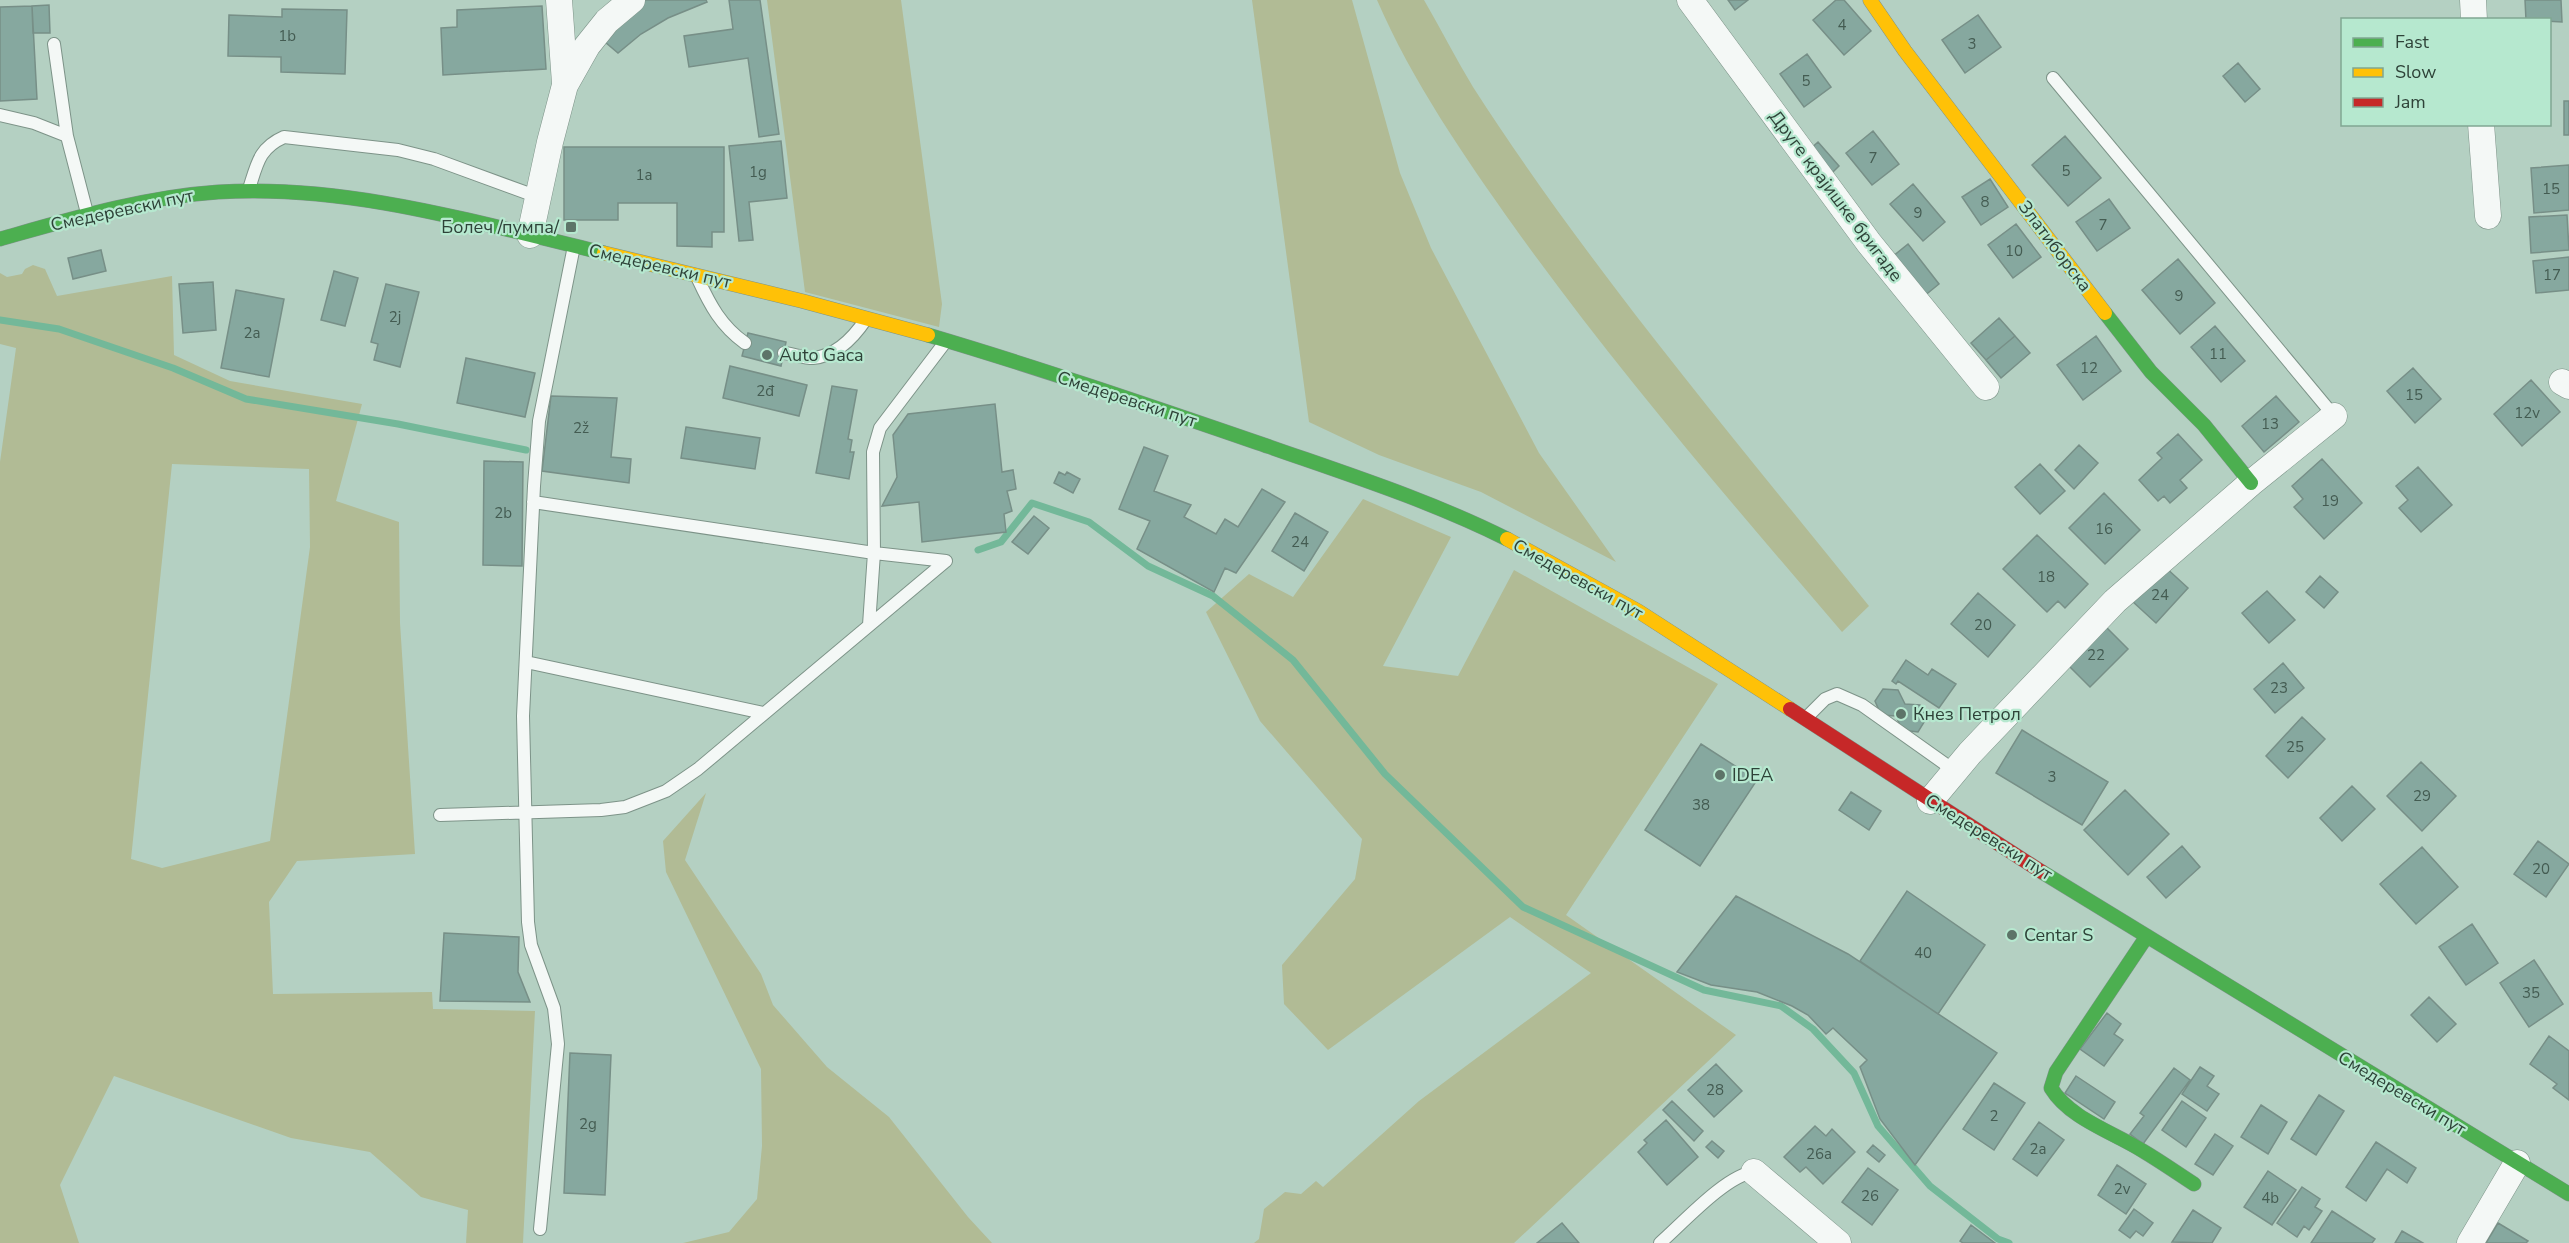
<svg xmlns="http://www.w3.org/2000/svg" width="2569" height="1243" viewBox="0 0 2569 1243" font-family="'Nunito Sans',sans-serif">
<rect width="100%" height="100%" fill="#b4d0c2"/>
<path fill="#b1bb95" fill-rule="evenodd" d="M767 0H901L942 304 939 327 805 292Z
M1252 0H1352L1400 173 1431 248 1539 453 1616 562 1481 492 1379 455 1309 422Z
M1377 0H1424C1441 29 1456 59 1473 87 1591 270 1733 437 1869 606L1842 632C1730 501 1616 369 1515 228 1464 156 1412 81 1377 0Z
M33 265 45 269 57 296 172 276 174 355 230 381 362 404 336 501 399 522 400 623 415 854 297 861 269 902 273 994 432 992 433 1009 535 1011 523 1243H466L468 1210 421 1197 370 1152 291 1138 114 1076 60 1185 79 1243H0V462L16 348 0 344V273L7 277 22 274 25 269ZM172 464 309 469 310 547 270 841 162 868 131 859Z
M1363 499 1451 537 1383 666 1458 676 1514 570 1718 684 1566 915 1736 1035 1514 1243H1254L1259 1239 1264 1209 1285 1192 1301 1194 1316 1181 1323 1187 1419 1101 1591 973 1510 917 1328 1050 1284 1004 1282 965 1355 879 1362 839 1260 721 1206 612 1249 574 1293 597Z
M706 793 685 860 761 974 773 1005 827 1067 889 1117 968 1217 992 1243H683L729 1232 757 1199 762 1146 761 1069 666 872 663 841Z"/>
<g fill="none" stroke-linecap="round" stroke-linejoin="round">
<path stroke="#73b899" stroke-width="7" d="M0 320 59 329 173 368 246 399 398 424 526 450
M978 550 1001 542 1032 503 1089 522 1148 566 1213 596 1293 660 1385 774 1523 907 1704 990 1781 1006 1813 1029 1854 1073 1878 1126 1930 1186 1998 1239 2009 1243"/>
</g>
<path fill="#86a89f" stroke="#778f87" stroke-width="1.5" d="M642 0H706L707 2 668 18 641 34 618 53 605 42 608 31Z
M729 0H760L779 134 759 137 748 58 689 67 684 36 733 29Z
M1728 0H1748L1735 10Z
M1836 0H1844L1871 31 1844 55 1813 20Z
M2525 0H2561L2562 22 2526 20Z
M49 5 50 33H33L32 6Z
M32 6 37 99 0 101V7Z
M542 6 546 69 443 75 441 28 457 27V10Z
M282 9 347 10 345 74 281 72V57L228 56 229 15 282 17Z
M1978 15 2001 47 1965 73 1942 40Z
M1807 54 1831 87 1804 107 1780 74Z
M2238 63 2260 89 2245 102 2223 76Z
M2564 101H2569V135H2564Z
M1873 131 1899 164 1872 185 1846 153Z
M2065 136 2101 178 2068 206 2032 165Z
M781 141 787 198 749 202 753 240 739 241 729 146Z
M1818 142 1839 166 1830 175 1809 150Z
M564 147H724V232H712V247L677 246V203H618V220H564Z
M2569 165V210L2534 213 2531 168Z
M1990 179 2008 207 1981 225 1962 197Z
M1913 184 1945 222 1923 241 1890 204Z
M2109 199 2130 228 2097 251 2076 222Z
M2567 215 2569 250 2531 253 2529 217Z
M2016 224 2041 257 2013 278 1988 245Z
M1908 244 1939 284 1923 297 1892 257Z
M101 250 106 271 73 279 68 258Z
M2569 257V290L2536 293 2533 261Z
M2178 259 2215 303 2180 334 2142 290Z
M334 271 358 278 345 326 321 320Z
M213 282 216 330 183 333 179 284Z
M386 284 419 292 400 367 374 360 378 344 371 342Z
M236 290 284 299 269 377 221 368Z
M1999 318 2015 336 1986 360 1971 343Z
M2215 326 2245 361 2221 382 2191 347Z
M748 333 786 342 781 366 742 356Z
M2015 336 2030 353 2001 378 1986 360Z
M2096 336 2121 371 2083 400 2057 365Z
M466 358 535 373 525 417 457 403Z
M730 366 807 385 799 416 723 398Z
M2413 368 2441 399 2415 423 2387 391Z
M2531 380 2560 412 2522 446 2494 414Z
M832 386 857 390 848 439 852 440 850 452H854L849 479 816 473Z
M551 396 617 398 611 457 631 459 629 483 542 471Z
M2276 396 2299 422 2264 452 2242 426Z
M995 404 1002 472 1013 470 1016 489 1007 491 1012 511 1004 514 1006 532 922 542 919 502 882 506 897 477 893 435 908 414Z
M686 427 760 438 755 469 681 458Z
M2178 434 2202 460 2180 480 2187 488 2170 503 2164 496 2158 501 2139 480 2162 458 2157 453Z
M2079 445 2098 463 2074 489 2055 470Z
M1144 447 1168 456 1154 491 1191 505 1184 517 1216 534 1225 519 1238 527 1262 489 1285 502 1236 573 1225 568 1214 592 1137 549 1150 521 1119 509Z
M2322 459 2362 503 2324 539 2294 507 2303 499 2292 486Z
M484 461 523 462 522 566 483 565Z
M2040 464 2065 491 2040 514 2015 487Z
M2418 467 2452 505 2421 532 2399 508 2408 500 2396 486Z
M1059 472 1065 475 1067 472 1080 479 1073 493 1054 483Z
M2104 493 2140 530 2105 564 2069 528Z
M1295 513 1328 532 1304 571 1272 551Z
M1034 516 1049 528 1028 554 1012 542Z
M2037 535 2088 584 2065 608 2058 601 2047 612 2003 569Z
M2164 566 2188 588 2156 623 2132 601Z
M2320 576 2338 592 2324 608 2306 592Z
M2267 591 2295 620 2269 643 2242 613Z
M1978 593 2015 625 1988 657 1951 624Z
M2103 624 2128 649 2090 687 2065 662Z
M1906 660 1928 675 1932 669 1956 684 1939 708 1898 681 1896 684 1892 681Z
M2283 663 2304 688 2275 713 2254 689Z
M1883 689 1898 690 1905 704 1920 705 1926 719 1918 732 1902 730 1896 716 1881 715 1875 701Z
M2302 717 2325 739 2288 778 2266 756Z
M2022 730 2108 782 2082 825 1996 773Z
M1701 744 1757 780 1700 866 1645 830Z
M2421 762 2456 796 2422 831 2387 796Z
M2352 786 2375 809 2342 841 2320 818Z
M2125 790 2169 834 2128 875 2084 830Z
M1851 792 1881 811 1869 830 1839 810Z
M2538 841 2569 864 2546 897 2514 874Z
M2182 846 2200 867 2166 898 2147 877Z
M2422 847 2458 887 2416 924 2380 884Z
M1907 891 1985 945 1938 1014 1860 961Z
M1736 896 1848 954 1997 1053 1915 1165 1880 1119 1860 1067 1867 1060 1833 1028 1826 1034 1808 1015 1792 1006 1757 992 1711 985 1677 972Z
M2472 924 2498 963 2466 985 2439 947Z
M444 933 519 937 518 972 530 1002 440 1001Z
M2534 960 2563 1004 2529 1027 2500 983Z
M2429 997 2456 1024 2437 1042 2411 1015Z
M2107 1013 2121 1024 2114 1034 2123 1040 2104 1066 2080 1049Z
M2549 1036 2569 1051V1100L2553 1088 2557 1084 2530 1064Z
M570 1053 611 1055 605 1195 564 1193Z
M1716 1064 1742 1091 1714 1117 1688 1090Z
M2200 1067 2214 1076 2207 1086 2219 1094 2207 1111 2182 1094Z
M2174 1068 2190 1080 2143 1144 2130 1134 2144 1116 2140 1113Z
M2076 1076 2115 1102 2104 1119 2065 1093Z
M1994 1083 2025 1103 1994 1150 1963 1129Z
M2319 1095 2344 1111 2316 1155 2291 1139Z
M1672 1101 1703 1131 1694 1141 1663 1110Z
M2182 1101 2206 1118 2186 1147 2162 1130Z
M2261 1105 2287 1122 2268 1154 2241 1137Z
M1666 1120 1698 1157 1667 1185 1638 1152 1647 1143 1644 1140Z
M2039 1122 2064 1140 2037 1176 2013 1159Z
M1815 1126 1826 1136 1832 1129 1855 1152 1823 1184 1806 1167 1800 1172 1784 1157Z
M2215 1134 2233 1146 2213 1175 2195 1164Z
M1712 1141 1724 1151 1718 1158 1706 1147Z
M2376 1142 2416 1168 2407 1183 2387 1169 2366 1201 2346 1187Z
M1873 1145 1885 1155 1879 1162 1867 1152Z
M2117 1165 2146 1184 2126 1214 2098 1195Z
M1868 1168 1898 1190 1872 1225 1842 1202Z
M2268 1171 2296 1190 2272 1225 2244 1207Z
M2302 1187 2320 1199 2315 1207 2322 1211 2309 1230 2304 1226 2297 1237 2277 1223Z
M2134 1209 2153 1223 2143 1236 2136 1231 2130 1238 2119 1230Z
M2193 1210 2221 1228 2212 1243 2172 1242Z
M2332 1211 2375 1239 2372 1243H2311Z
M1562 1223 1579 1243H1537Z
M2498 1223 2528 1241 2526 1243H2486Z
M1971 1225 1995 1243H1963L1960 1241Z
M2402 1231 2423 1243H2395Z"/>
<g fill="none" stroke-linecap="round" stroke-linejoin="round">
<defs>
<path id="lane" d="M54 44 67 136 87 213
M2053 78 2334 416
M0 115 34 123 67 136
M249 189C257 164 259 148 284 137L398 150 434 159 538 197
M698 279C710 305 721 326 745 343
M784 353C793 354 804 358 813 358 836 356 854 337 866 319
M533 502 874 553 946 561
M869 625 874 553 873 452 880 428 946 341
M526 662 763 713
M1806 718 1825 699 1837 694 1862 705 1955 771
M440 815 601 810 625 807 666 791 698 769 946 561
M540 1229 558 1044 554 1008 531 945 528 922 523 716 534 486 539 421 574 246
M1660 1243C1682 1224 1726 1175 1754 1172"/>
<path id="street" d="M559 0 565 83
M1690 0 1869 243 1986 387
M2473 0 2474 20
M2481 124 2488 216
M530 235 550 142 565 85 587 46 607 21 632 0
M2562 382 2569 386
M1930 801 1970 753 2115 601 2251 483 2334 416
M1754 1172 1838 1243
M2470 1243 2517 1163"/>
<path id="fast" d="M0 239C71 219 144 197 218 192 349 184 478 223 604 253
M2105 313 2151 372 2204 425 2251 483
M928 335C1043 369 1156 408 1270 447 1350 475 1431 501 1507 539
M2042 872 2569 1194
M2147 936 2056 1072 2051 1088C2070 1119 2113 1132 2143 1151 2160 1161 2177 1173 2194 1184"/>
<path id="slow" d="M1870 0 1905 51 2105 313
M604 253 802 301 928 335
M1507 539 1638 611 1790 709"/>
<path id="jam" d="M1790 709 2042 872"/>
</defs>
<use href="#lane" stroke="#7d9388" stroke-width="14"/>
<use href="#street" stroke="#7d9388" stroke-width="27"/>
<use href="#fast" stroke="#7d9388" stroke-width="15"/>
<use href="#slow" stroke="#7d9388" stroke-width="15"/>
<use href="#jam" stroke="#7d9388" stroke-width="15"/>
<use href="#lane" stroke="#f4f8f6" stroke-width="12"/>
<use href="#street" stroke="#f4f8f6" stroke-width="26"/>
<use href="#fast" stroke="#4caf50" stroke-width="14"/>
<use href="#slow" stroke="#ffc107" stroke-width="14"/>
<use href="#jam" stroke="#c62828" stroke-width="14"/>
</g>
<g fill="#5d7468" stroke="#b6e8cf" stroke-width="2">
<rect x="565" y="221" width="12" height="12" rx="3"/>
<circle cx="767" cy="355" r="6"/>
<circle cx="1901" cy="714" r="6"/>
<circle cx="1720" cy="775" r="6"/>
<circle cx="2012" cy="935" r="6"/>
</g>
<g text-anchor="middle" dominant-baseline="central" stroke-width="4.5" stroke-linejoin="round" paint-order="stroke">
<g font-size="15" fill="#445c52">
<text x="1842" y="25">4</text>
<text x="287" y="36">1b</text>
<text x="1972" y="44">3</text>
<text x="1806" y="81">5</text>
<text x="1873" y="158">7</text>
<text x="2066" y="171">5</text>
<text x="758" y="172">1g</text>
<text x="644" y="175">1a</text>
<text x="2551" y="189">15</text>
<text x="1985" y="202">8</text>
<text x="1918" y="213">9</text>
<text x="2103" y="225">7</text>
<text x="2014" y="251">10</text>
<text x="2552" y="275">17</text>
<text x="2179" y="296">9</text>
<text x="395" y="317">2j</text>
<text x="252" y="333">2a</text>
<text x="2218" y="354">11</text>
<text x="2089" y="368">12</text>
<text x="765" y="391">2đ</text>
<text x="2414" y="395">15</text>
<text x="2527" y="413">12v</text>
<text x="2270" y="424">13</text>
<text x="581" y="428">2ž</text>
<text x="2330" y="501">19</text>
<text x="503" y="513">2b</text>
<text x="2104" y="529">16</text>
<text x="1300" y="542">24</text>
<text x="2046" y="577">18</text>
<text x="2160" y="595">24</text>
<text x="1983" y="625">20</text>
<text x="2096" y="655">22</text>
<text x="2279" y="688">23</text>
<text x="2295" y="747">25</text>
<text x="2052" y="777">3</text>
<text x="2422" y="796">29</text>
<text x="1701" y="805">38</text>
<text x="2541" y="869">20</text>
<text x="1923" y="953">40</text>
<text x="2531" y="993">35</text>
<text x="1715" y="1090">28</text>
<text x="1994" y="1116">2</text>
<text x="588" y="1124">2g</text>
<text x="2038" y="1149">2a</text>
<text x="1819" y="1154">26a</text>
<text x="2122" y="1189">2v</text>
<text x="1870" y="1196">26</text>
<text x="2270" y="1198">4b</text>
</g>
<g font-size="18" fill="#2e4238" stroke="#b6e8cf">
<text transform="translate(1836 196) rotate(53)">Друге крајишке бригаде</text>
<text transform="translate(122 210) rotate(-12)">Смедеревски пут</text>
<text transform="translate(2055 246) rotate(53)">Златиборска</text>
<text transform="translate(660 266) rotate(13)">Смедеревски пут</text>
<text transform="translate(1127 399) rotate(18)">Смедеревски пут</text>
<text transform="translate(1578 579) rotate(29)">Смедеревски пут</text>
<text transform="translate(1989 837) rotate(32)">Смедеревски пут</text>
<text transform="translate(2402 1093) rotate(31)">Смедеревски пут</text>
</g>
<g font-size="18" fill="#2e4238" stroke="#b6e8cf" text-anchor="start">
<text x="559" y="227" text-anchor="end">Болеч /пумпа/</text>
<text x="779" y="355">Auto Gaca</text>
<text x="1913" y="714">Кнез Петрол</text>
<text x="1732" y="775">IDEA</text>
<text x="2024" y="935">Centar S</text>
</g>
</g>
<rect x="2341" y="18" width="210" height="108" fill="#b6e8cf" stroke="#80a693" stroke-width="1.5"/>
<rect x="2353" y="38" width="30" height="9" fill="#4caf50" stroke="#80a693" stroke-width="1.5"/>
<text x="2395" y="48" font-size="18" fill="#2e4238">Fast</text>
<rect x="2353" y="68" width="30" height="9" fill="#ffc107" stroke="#80a693" stroke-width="1.5"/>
<text x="2395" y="78" font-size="18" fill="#2e4238">Slow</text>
<rect x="2353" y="98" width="30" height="9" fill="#c62828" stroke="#80a693" stroke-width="1.5"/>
<text x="2395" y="108" font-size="18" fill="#2e4238">Jam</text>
</svg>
